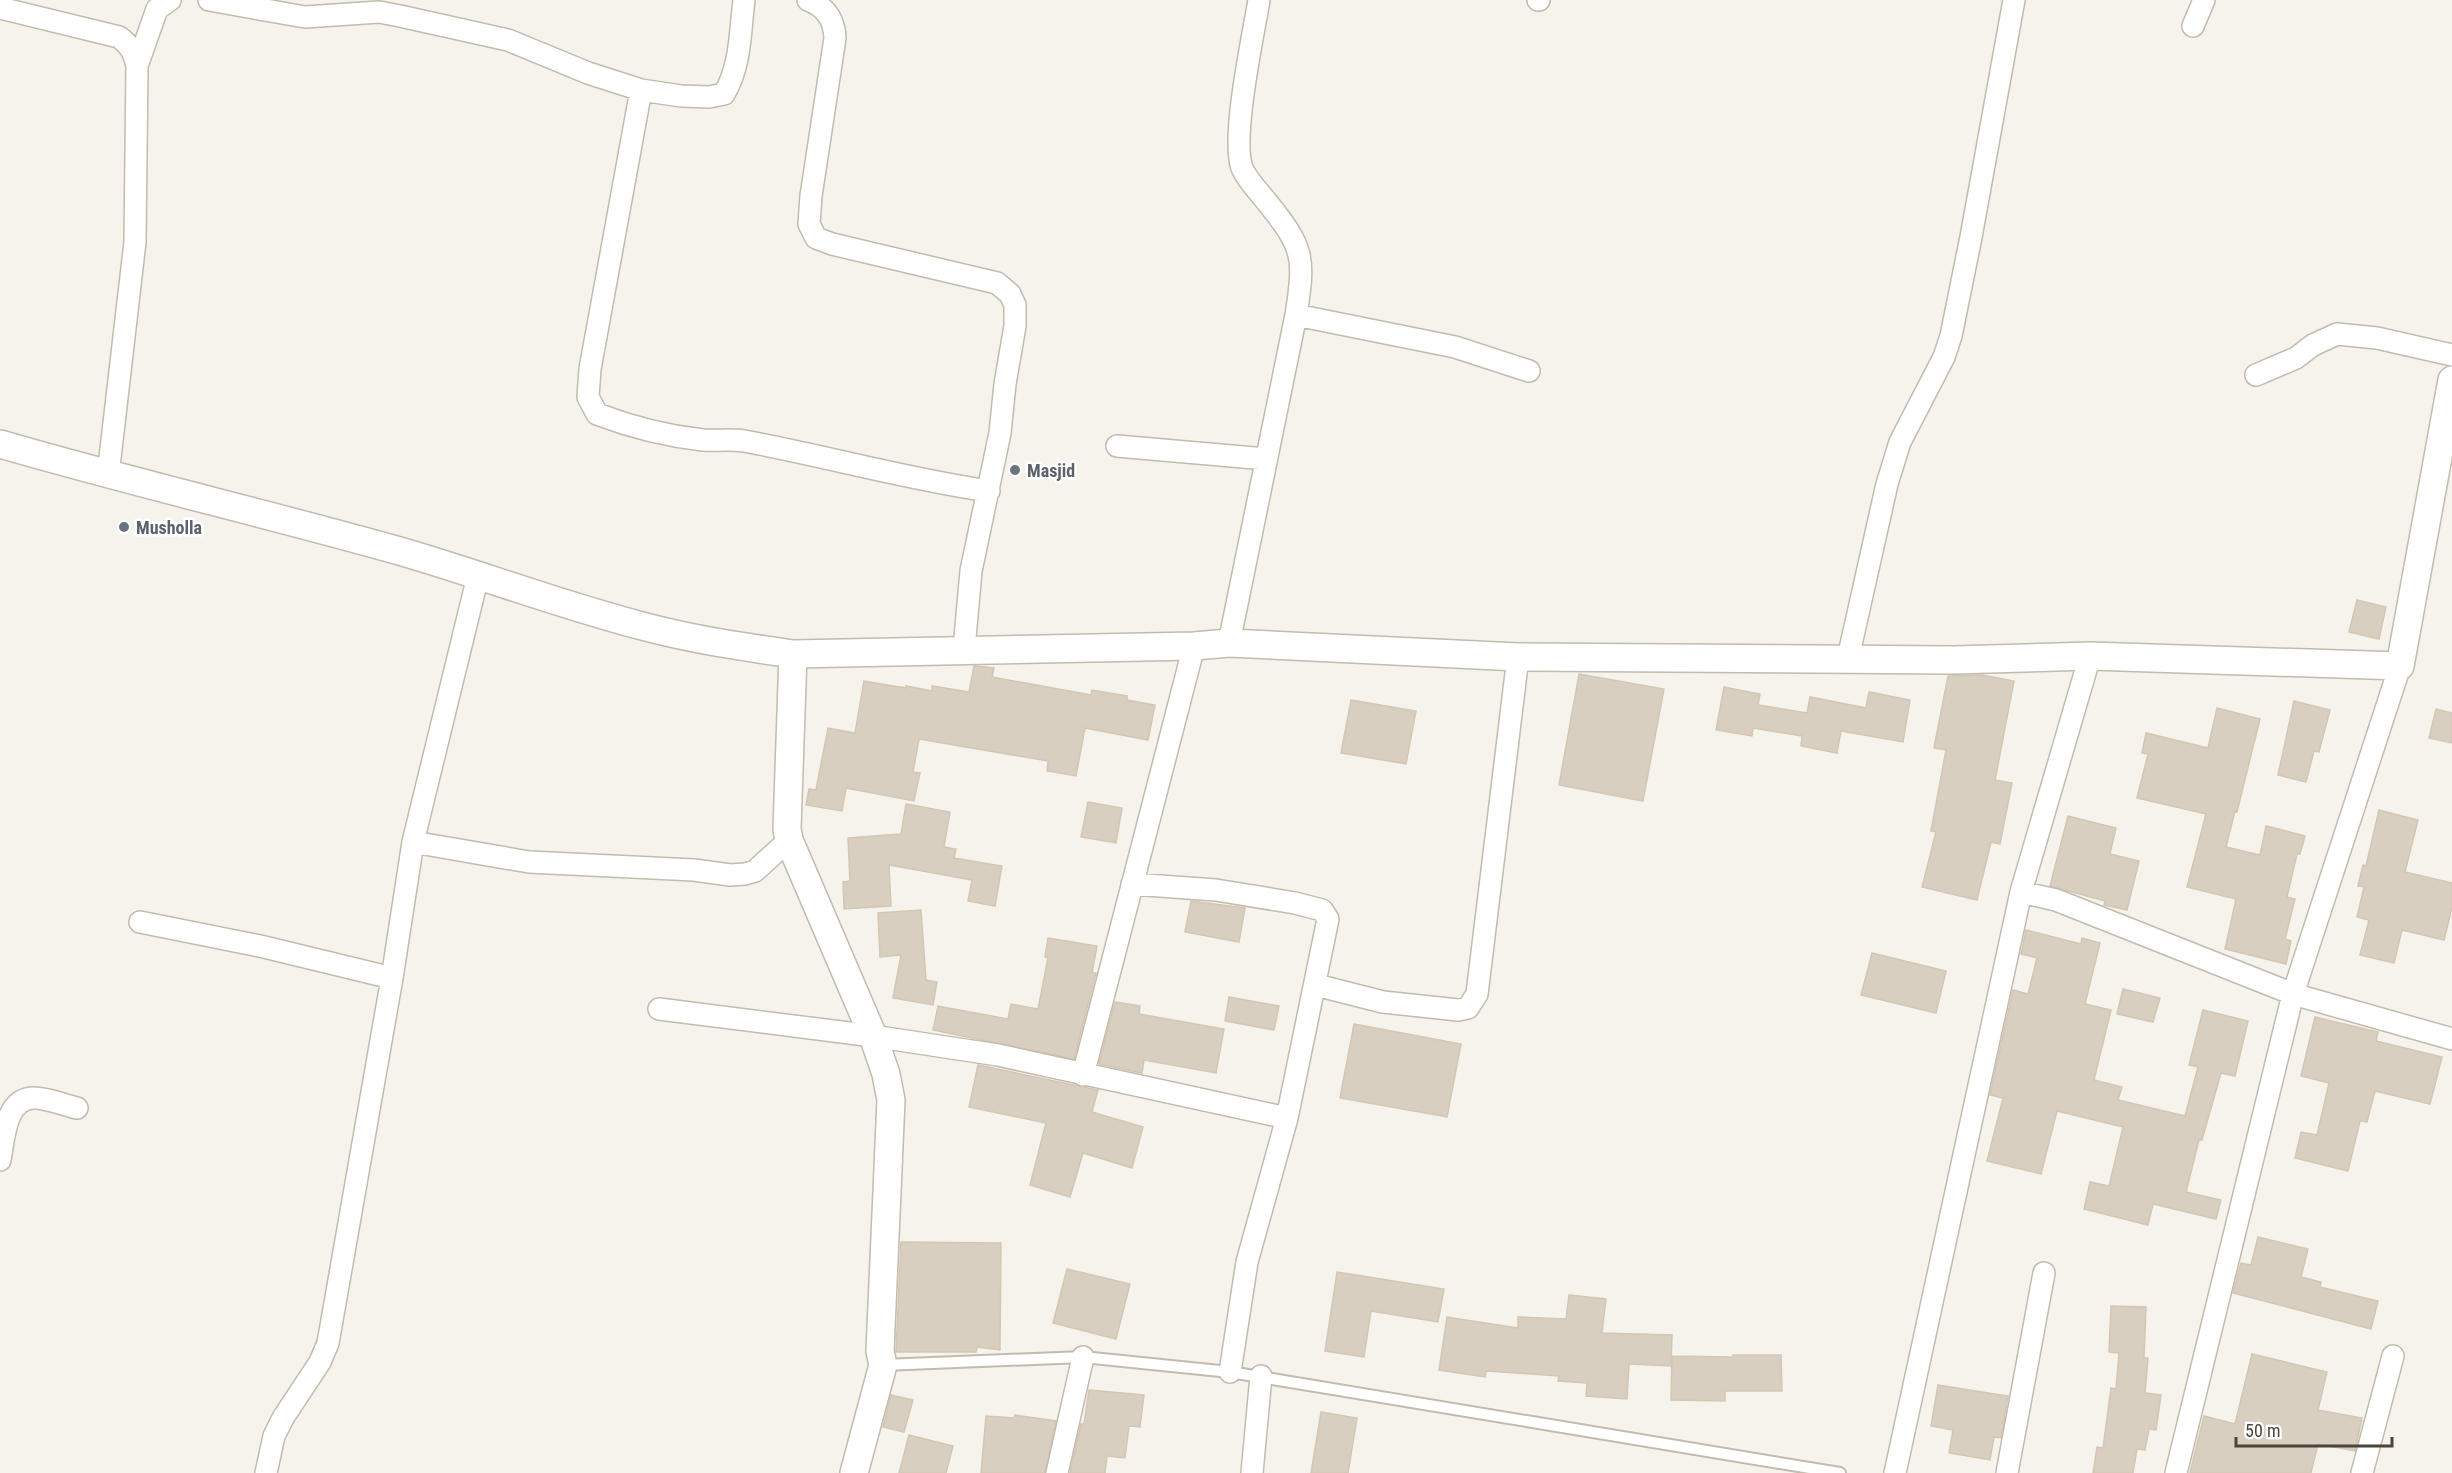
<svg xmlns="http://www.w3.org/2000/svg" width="2452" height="1473" viewBox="0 0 2452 1473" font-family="'Roboto Condensed',sans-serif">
<rect width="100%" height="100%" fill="#f6f3ec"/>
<path fill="#d8cfc1" stroke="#d3c7b4" stroke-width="1.5" d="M2357 600 2386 607 2379 639 2349 632Z
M974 666 994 668 992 677 1091 695 1092 690 1127 696V700L1155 705 1148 740 1085 728 1076 776 1047 771 1048 761 919 739 913 772 920 773 914 801 846 788 842 811 806 805 809 789 816 790 828 728 855 733 864 681 906 688V686L932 691V686L969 692Z
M1579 674 1664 689 1643 801 1559 785Z
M1982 675 2014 681 1995 780 2012 783 2000 844 1991 842 1977 900 1922 887 1936 832 1931 831 1946 750 1934 748 1948 676Z
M1724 687 1760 694 1758 705 1807 713 1810 697 1866 708 1869 692 1910 700 1903 742 1841 731 1837 753 1801 746 1802 736 1753 728 1752 736 1716 730Z
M1351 700 1416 711 1406 764 1341 753Z
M2294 701 2330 710 2319 752 2314 751 2306 782 2278 775Z
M2217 708 2260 719 2237 812 2235 811 2226 847 2260 855 2266 826 2305 836 2300 854H2297L2287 897 2295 899 2285 939 2291 941 2286 964 2225 949 2236 899 2187 887 2206 814 2137 798 2148 754 2142 753 2146 733 2208 748Z
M2436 709 2452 713V743L2429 738Z
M1088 802 1122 808 1116 843 1081 837Z
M906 804 950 812 944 847 956 849 954 858 1002 866 995 906 968 901 972 880 889 865 891 906 844 909 843 882 850 881 848 838 901 834Z
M2379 810 2418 820 2405 872 2452 883V908L2444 940 2402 930 2394 963 2360 955 2369 920 2357 917 2364 887 2358 886 2363 865 2366 866Z
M2068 816 2116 828 2110 854 2139 861 2127 910 2104 905 2105 901 2050 886Z
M1191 901 1245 908 1239 942 1185 932Z
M921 910 926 980 937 982 933 1005 893 998 901 955 880 957 878 913Z
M2026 930 2081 944 2082 938 2100 943 2085 1004 2111 1010 2094 1080 2122 1087 2118 1100 2185 1116 2198 1067 2189 1065 2203 1010 2248 1021 2235 1076 2221 1073 2202 1140H2199L2186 1192 2221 1200 2216 1219 2153 1204 2148 1225 2084 1209 2090 1182 2109 1186 2123 1127 2057 1111 2041 1174 1987 1161 2003 1098 1990 1095 2013 990 2028 994 2037 958 2021 954Z
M1048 938 1097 946 1092 973H1096L1074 1059 933 1030 938 1006 1008 1019 1011 1004 1038 1009 1048 958 1045 957Z
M1872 953 1946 971 1936 1013 1861 995Z
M2123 989 2160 998 2153 1022 2117 1014Z
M1229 997 1279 1006 1274 1030 1225 1021Z
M1115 1002 1140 1006 1139 1014 1224 1029 1216 1073 1144 1060 1142 1073 1099 1064Z
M2315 1017 2378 1032 2376 1041 2442 1057 2430 1104 2375 1091 2367 1122 2360 1121 2348 1171 2295 1158 2301 1132 2317 1135 2329 1083 2301 1076Z
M1354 1024 1461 1044 1447 1117 1340 1098Z
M978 1065 1098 1090 1092 1112 1143 1127 1132 1168 1083 1153 1070 1197 1030 1185 1046 1123 969 1107Z
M2258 1237 2308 1249 2301 1277 2321 1282 2320 1287 2378 1301 2371 1329 2233 1293 2241 1263 2251 1265Z
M901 1242 1001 1243 1000 1350 977 1347 976 1352H896Z
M1067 1269 1130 1284 1116 1339 1053 1323Z
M1337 1272 1444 1289 1438 1322 1371 1311 1364 1357 1325 1351Z
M1569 1295 1606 1299 1602 1333 1672 1335 1671 1366 1629 1364 1627 1399 1586 1396 1587 1383 1558 1381 1559 1376 1486 1371 1485 1377 1439 1370 1447 1317 1518 1328V1317L1566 1319Z
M2111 1306 2146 1307 2144 1358H2148L2145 1393 2161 1395 2156 1430 2149 1429 2145 1450 2137 1449 2133 1473H2093L2097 1447 2103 1448 2111 1388 2116 1389 2119 1353 2109 1352Z
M2252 1354 2327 1372 2318 1410 2362 1418 2355 1451 2318 1444 2311 1473H2190L2204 1416 2235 1424Z
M1733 1355H1781L1782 1391H1725V1401L1671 1400 1672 1356 1733 1357Z
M1938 1385 2008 1396 2001 1438 1994 1437 1990 1460 1949 1453 1953 1430 1931 1426Z
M1089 1390 1144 1395 1140 1427 1129 1426 1125 1458 1107 1456 1105 1473H1070L1081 1424H1084Z
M891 1395 913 1400 904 1432 883 1427Z
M1321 1412 1357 1418 1348 1473H1311Z
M1015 1415 1056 1421 1045 1473H981L986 1416 1014 1418Z
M909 1435 953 1446 946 1473H899Z"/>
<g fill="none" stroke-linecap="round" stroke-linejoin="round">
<defs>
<path id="service" d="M883 1365 1083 1357 1230 1372 1840 1473"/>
<path id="minor" d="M209 0 305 17 379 12 400 16 508 40 588 73 641 90 681 96 709 97 724 94C741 66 740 31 744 0
M808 0C826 7 834 19 835 38L811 196 809 224 816 238 832 244 997 283 1010 294 1015 305V326L1005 384 1000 433 971 571 964 649
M1538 0H1539
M0 8 119 37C130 45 134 52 137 66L135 242 108 475
M2193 26 2204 0
M137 66 157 9 170 0
M641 90 590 369 588 397 597 414C631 427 666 436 703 440 716 441 730 439 744 441 826 456 906 479 989 491
M1296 315 1455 347 1529 371
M2256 375 2296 358 2313 345 2337 334 2377 338 2452 355
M1117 446 1266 459
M1229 643 1296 315C1305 257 1304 248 1267 202 1259 192 1247 180 1242 168 1231 137 1253 37 1259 0
M1848 658 1887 484 1900 442 1944 357 1951 336 1971 237 2014 0
M413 842 529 862 694 870 730 875 745 874 755 871 789 840
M1132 884 1216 890 1295 903 1322 910 1328 919 1287 1118
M2021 892 2090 656
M140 922 260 946 392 978
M1316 985 1383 1002 1458 1010 1468 1008 1477 994 1518 657
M659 1009 873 1036 998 1055 1287 1118 1247 1262 1230 1372
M1083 1075 1194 646
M0 1160C4 1139 5 1098 34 1098 48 1098 64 1105 77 1108
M266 1473 274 1436 283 1418 320 1362 328 1343 392 978 413 842 478 576
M1057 1473 1083 1357
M1252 1473 1261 1376
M1895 1473 2021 892 2056 900 2293 994 2452 1039
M2007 1473 2044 1273
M2176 1473 2293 994 2400 666
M2362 1473 2393 1356"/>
<path id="tertiary" d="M0 444C134 483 269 514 403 552 485 576 564 606 646 627 695 640 744 647 793 654L1194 646 1229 643 1518 657 1954 660 2090 656 2400 666 2452 380
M793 654 787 829 789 840 873 1036 886 1074 891 1100 880 1351 883 1365 854 1473"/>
</defs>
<use href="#service" stroke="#c2bbae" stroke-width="14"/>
<use href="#minor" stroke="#c2bbae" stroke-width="24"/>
<use href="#tertiary" stroke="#c2bbae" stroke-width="30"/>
<use href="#service" stroke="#fff" stroke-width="10"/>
<use href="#minor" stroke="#fff" stroke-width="21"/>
<use href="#tertiary" stroke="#fff" stroke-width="27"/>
</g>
<g fill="#6b7280" stroke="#fff" stroke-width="2">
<circle cx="1015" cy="470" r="6"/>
<circle cx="124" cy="527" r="6"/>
</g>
<g text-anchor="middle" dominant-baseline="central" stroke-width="5" stroke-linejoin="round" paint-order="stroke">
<g font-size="18" font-weight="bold" fill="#5b616d" stroke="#fff" text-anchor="start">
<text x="1027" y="470">Masjid</text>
<text x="136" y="527">Musholla</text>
</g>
</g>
<path d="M2236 1437v9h156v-9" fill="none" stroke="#4b4439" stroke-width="3"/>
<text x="2245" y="1437" font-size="18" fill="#4b4439" stroke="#ffffff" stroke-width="4.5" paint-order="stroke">50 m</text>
</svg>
